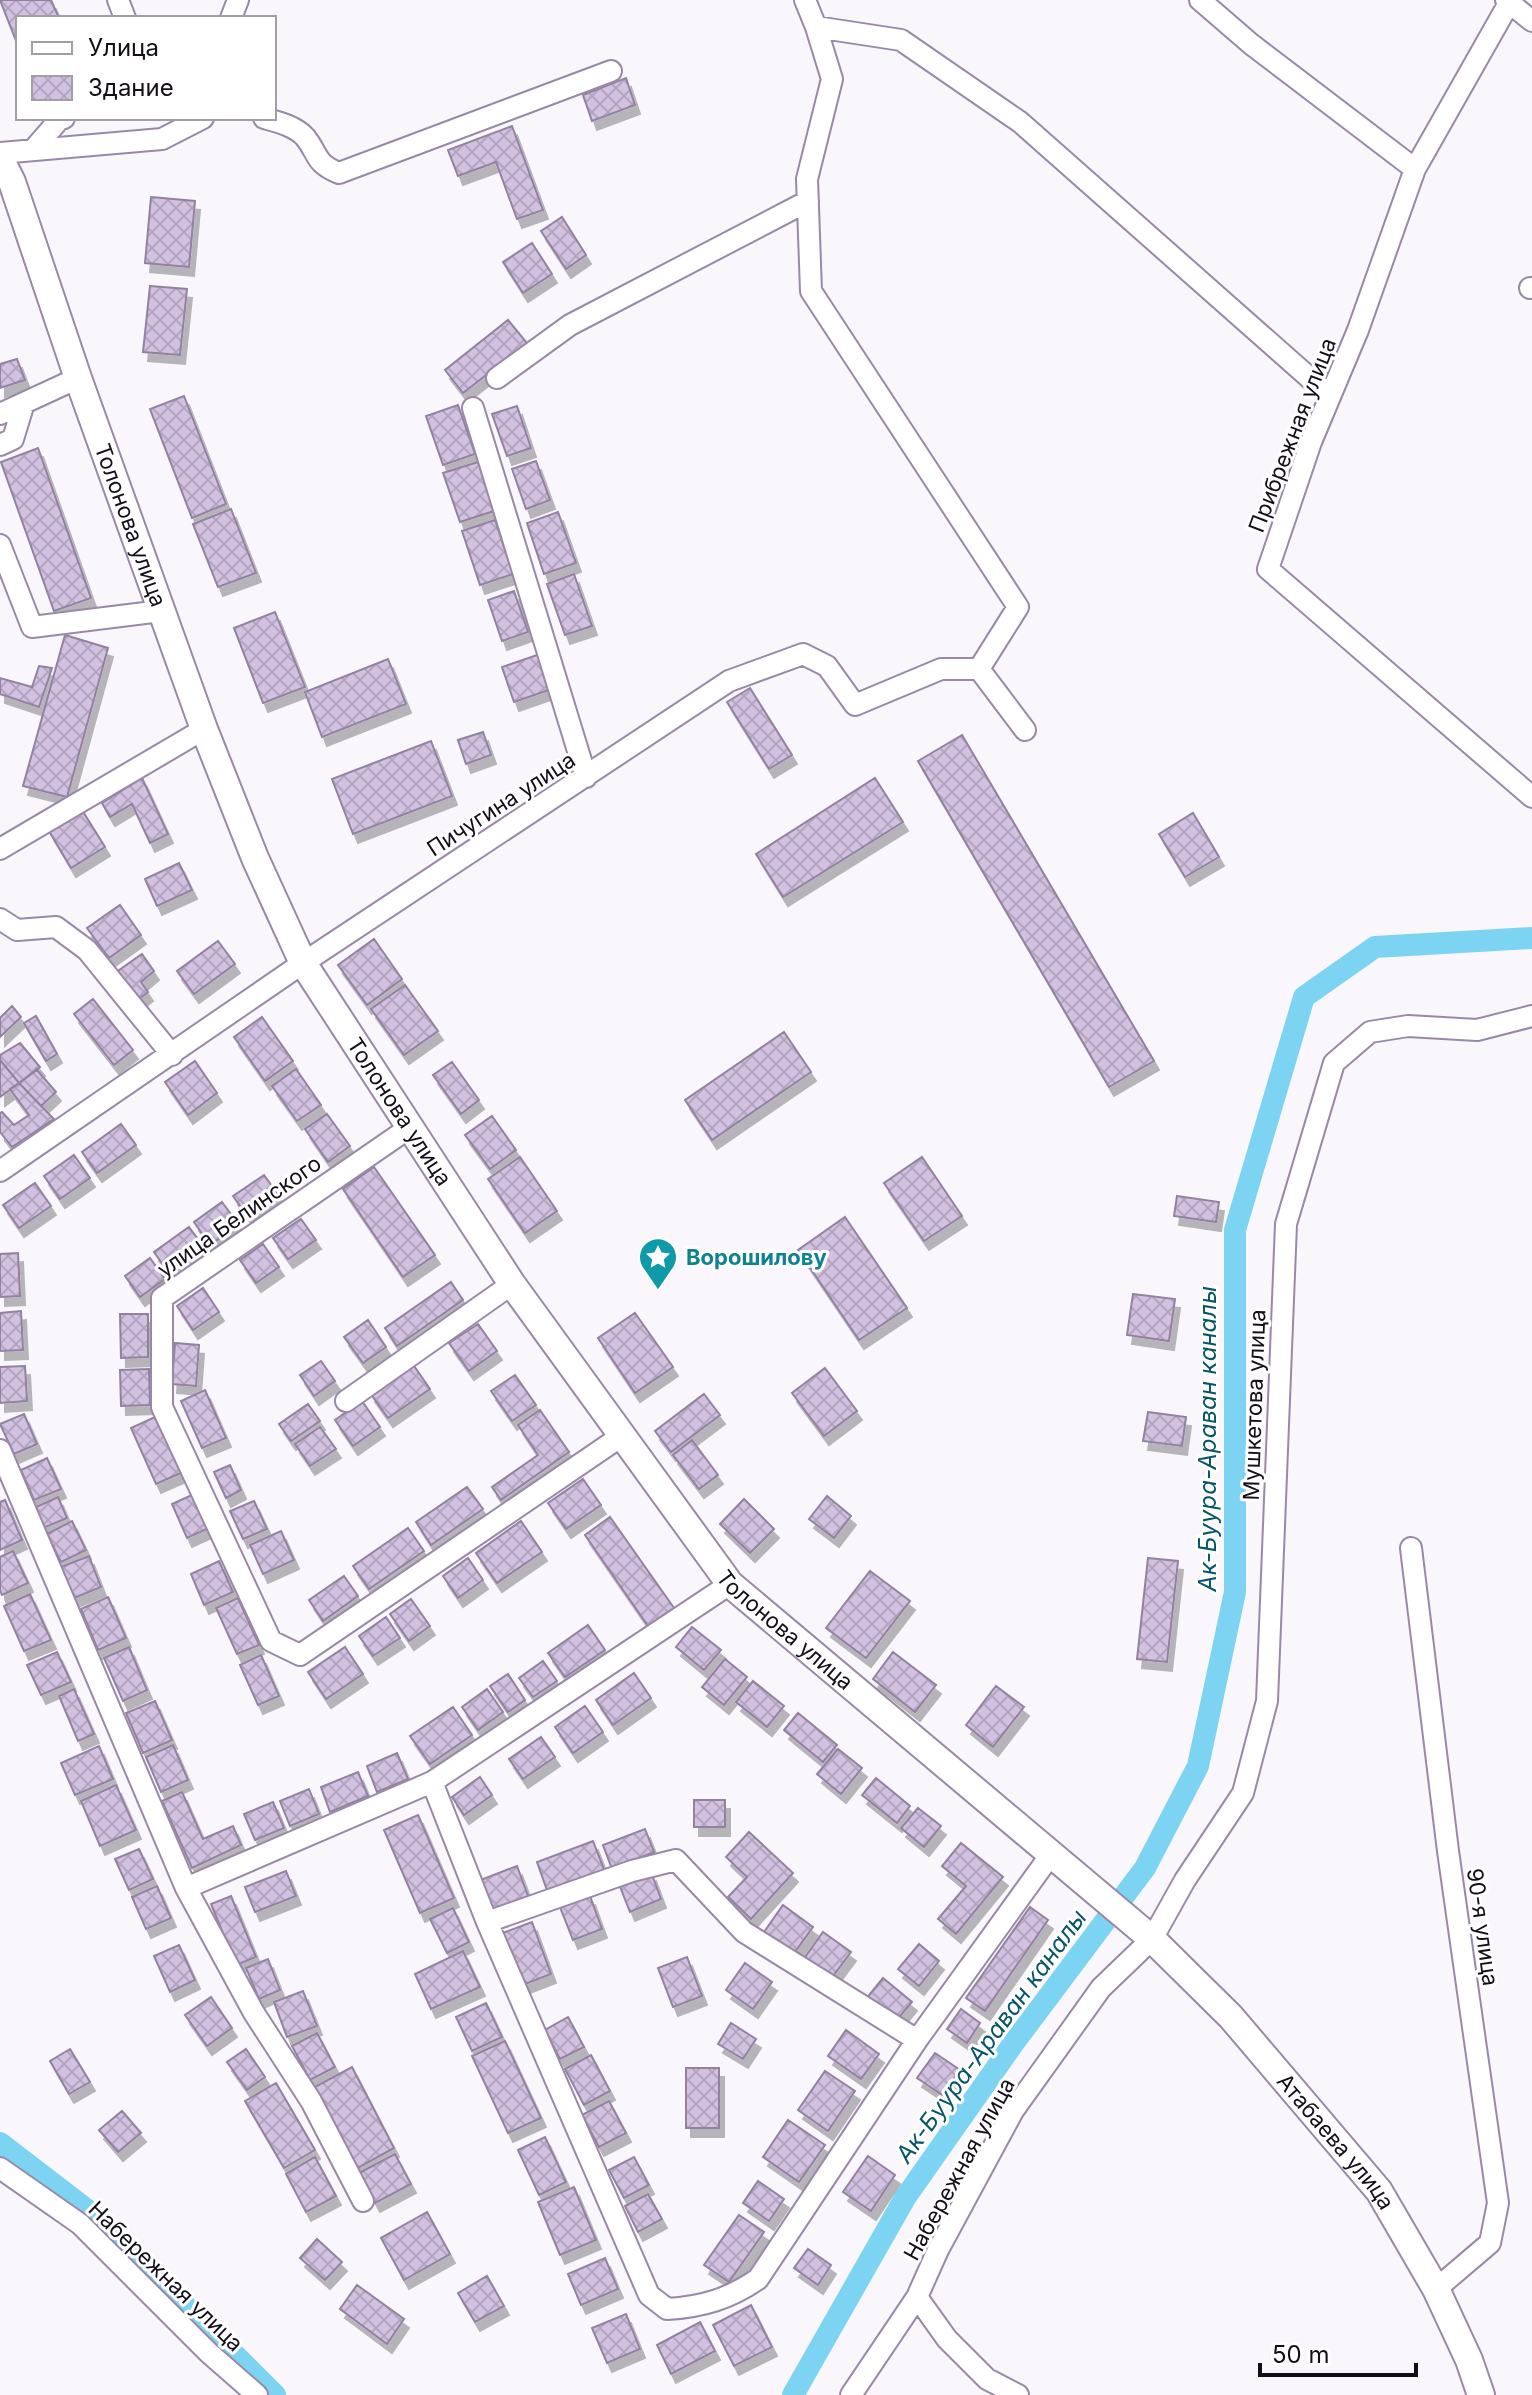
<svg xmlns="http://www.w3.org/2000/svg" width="1532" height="2395" viewBox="0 0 1532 2395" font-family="Inter,sans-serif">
<defs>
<pattern id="building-cross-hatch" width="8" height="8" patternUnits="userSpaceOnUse" patternTransform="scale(2)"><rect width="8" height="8" fill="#d2c1e1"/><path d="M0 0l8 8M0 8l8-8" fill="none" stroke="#b3a5c0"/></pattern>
<filter id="shadow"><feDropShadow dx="5" dy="9" stdDeviation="0" flood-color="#0004"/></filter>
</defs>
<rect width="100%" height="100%" fill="#f9f6fc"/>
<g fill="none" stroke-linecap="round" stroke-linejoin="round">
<path stroke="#7cd4f2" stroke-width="22" d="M0 2143 95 2216 275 2395
M793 2395 905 2198 1013 2044 1145 1868 1198 1766 1235 1592V1230L1304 997 1375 947 1532 938"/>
</g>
<path fill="url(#building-cross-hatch)" stroke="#9282a0" stroke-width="2" filter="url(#shadow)" d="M0 0H51L59 18H18V46Z
M626 78 635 105 592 121 583 95Z
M512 126 543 210 517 219 496 162 458 176 448 150Z
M151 197 195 201 189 267 145 263Z
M562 217 586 255 566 269 541 231Z
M532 243 552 274 523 293 503 262Z
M150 286 187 289 180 355 143 352Z
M508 320 527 343 463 393 445 370Z
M17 359 25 380 0 388V364Z
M184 396 226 504 192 518 150 409Z
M458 405 475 454 443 465 426 416Z
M517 406 531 448 507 456 492 414Z
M38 448 91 598 54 611 1 462Z
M536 461 550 500 526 509 512 469Z
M478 462 494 511 460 522 443 473Z
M231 509 256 573 218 587 193 524Z
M558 512 576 563 544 574 527 523Z
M495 520 513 574 480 585 462 531Z
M574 574 592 626 565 635 547 584Z
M514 591 528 632 502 641 488 600Z
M275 612 305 687 263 703 234 628Z
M65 635 108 648 67 797 23 786Z
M540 654 552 689 514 702 502 667Z
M388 659 406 704 322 737 305 692Z
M39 666 52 668 39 707 0 694V678L32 687Z
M750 688 792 755 769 769 727 702Z
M483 732 491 755 466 764 458 740Z
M962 735 1154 1061 1109 1087 918 761Z
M431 741 452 796 353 834 332 779Z
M142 778 168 834 150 843 132 804 110 817 102 803Z
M875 778 903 822 783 897 756 854Z
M82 810 105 847 71 868 49 831Z
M1193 813 1219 857 1185 877 1159 834Z
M179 863 192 890 157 906 145 879Z
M120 905 141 935 109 958 87 928Z
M374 939 402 979 367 1005 338 965Z
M218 941 235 964 194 994 177 971Z
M142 954 154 971 141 982 148 992 135 1002 115 973Z
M405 985 438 1031 404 1055 371 1009Z
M93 999 133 1050 114 1065 74 1014Z
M12 1006 21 1017 0 1037V1018Z
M36 1016 57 1054 46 1061 24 1023Z
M262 1017 293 1061 265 1081 234 1037Z
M784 1032 811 1072 712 1140 685 1100Z
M20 1043 40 1067 19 1083 0 1060V1055Z
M0 1060 19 1083 0 1097Z
M195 1061 217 1093 188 1115 165 1082Z
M452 1062 479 1100 461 1114 433 1075Z
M296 1069 321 1105 297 1121 272 1086Z
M37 1070 56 1092 41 1106 19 1083Z
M19 1083 54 1119 12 1147 0 1132V1113L2 1112 14 1125 29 1115 10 1089Z
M327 1114 350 1146 328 1162 305 1129Z
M492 1116 516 1150 490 1169 465 1135Z
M121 1124 136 1145 97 1173 82 1152Z
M74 1155 90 1178 60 1199 44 1176Z
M520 1157 557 1211 525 1233 488 1179Z
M922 1157 962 1216 924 1241 884 1183Z
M374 1167 435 1255 403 1277 343 1189Z
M264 1175 279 1196 248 1217 233 1196Z
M35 1183 51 1206 19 1228 3 1205Z
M1177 1196 1219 1202 1216 1222 1174 1216Z
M222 1202 239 1225 210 1245 194 1222Z
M845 1217 907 1308 859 1340 798 1250Z
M301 1219 316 1240 288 1259 273 1238Z
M189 1227 206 1250 170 1275 154 1252Z
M263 1244 279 1267 256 1283 240 1260Z
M18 1253 20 1296 0 1297V1254Z
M150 1258 165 1279 140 1297 125 1276Z
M451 1282 463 1300 397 1346 385 1328Z
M203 1288 219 1312 193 1330 177 1306Z
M1133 1294 1175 1299 1169 1341 1127 1335Z
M21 1311 23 1350 0 1351V1313Z
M635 1313 673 1367 635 1393 598 1338Z
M120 1314H148V1357L121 1358Z
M368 1320 386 1347 363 1363 344 1337Z
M478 1324 497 1351 469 1371 449 1343Z
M175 1343 199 1345 196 1386 172 1384Z
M321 1361 335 1381 314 1396 300 1375Z
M412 1363 430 1389 388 1418 370 1393Z
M25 1366 27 1401 0 1403V1367Z
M825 1368 857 1411 824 1436 792 1393Z
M149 1369 150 1405 121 1406 120 1370Z
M515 1375 536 1405 512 1421 491 1391Z
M205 1390 226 1438 202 1448 181 1401Z
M704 1394 720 1415 671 1452 655 1431Z
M362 1401 380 1427 353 1446 335 1420Z
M308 1404 320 1421 291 1441 279 1424Z
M540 1410 569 1452 501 1500 492 1487 538 1455 518 1425Z
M1148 1412 1186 1417 1182 1446 1143 1441Z
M24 1414 37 1444 14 1454 0 1424Z
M155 1417 181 1473 156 1484 131 1428Z
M320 1427 336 1449 310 1466 295 1444Z
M692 1440 718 1475 699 1489 673 1455Z
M47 1458 61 1489 34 1500 21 1470Z
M230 1465 241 1490 226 1498 214 1472Z
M583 1479 601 1505 566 1529 548 1503Z
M467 1487 483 1509 431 1545 416 1522Z
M194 1494 209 1528 187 1538 172 1504Z
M827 1496 851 1516 834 1538 809 1519Z
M58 1497 67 1518 43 1528 34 1508Z
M744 1499 774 1529 750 1553 720 1524Z
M5 1500 22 1540 0 1550V1502Z
M254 1501 267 1529 243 1539 230 1511Z
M610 1517 674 1608 648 1626 585 1535Z
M72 1521 86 1550 61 1562 47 1534Z
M521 1521 542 1552 497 1583 476 1553Z
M408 1528 424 1551 369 1589 353 1566Z
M281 1531 294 1560 263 1574 250 1545Z
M13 1551 28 1583 2 1595 0 1590V1557Z
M89 1556 101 1587 74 1598 61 1567Z
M468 1558 483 1580 458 1598 443 1576Z
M1148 1558 1178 1561 1167 1662 1137 1659Z
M219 1561 233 1592 204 1605 191 1574Z
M870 1571 910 1601 866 1658 826 1628Z
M344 1576 358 1596 323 1621 309 1600Z
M30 1594 51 1640 24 1651 4 1606Z
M108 1597 126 1638 98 1650 81 1609Z
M238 1598 259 1645 237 1654 216 1608Z
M411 1599 430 1626 409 1641 390 1614Z
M386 1617 400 1638 373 1656 359 1636Z
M588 1625 605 1650 565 1677 548 1653Z
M692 1627 721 1650 704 1670 676 1647Z
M129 1647 147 1690 123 1701 104 1658Z
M345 1647 363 1674 326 1699 308 1672Z
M57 1652 71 1682 41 1695 27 1665Z
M893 1652 936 1685 915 1712 873 1679Z
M261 1655 279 1696 258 1705 240 1665Z
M725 1659 747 1677 724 1705 702 1687Z
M543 1661 557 1681 533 1697 519 1678Z
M634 1673 651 1698 613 1725 596 1700Z
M508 1674 525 1700 508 1712 490 1686Z
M753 1681 784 1706 767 1727 736 1702Z
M996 1686 1024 1707 993 1747 966 1725Z
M74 1689 94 1734 78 1741 59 1696Z
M487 1689 503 1712 478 1730 462 1707Z
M155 1701 172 1740 143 1753 126 1713Z
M585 1706 603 1732 573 1753 555 1727Z
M453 1707 472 1735 430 1764 410 1736Z
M798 1713 837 1745 823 1762 784 1730Z
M541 1737 555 1757 523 1779 509 1759Z
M173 1745 188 1780 161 1792 146 1757Z
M99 1746 113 1779 75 1795 61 1763Z
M838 1749 862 1768 841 1794 817 1774Z
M397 1753 408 1779 377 1792 367 1766Z
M358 1772 368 1796 330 1812 321 1787Z
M480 1777 492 1795 464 1815 452 1797Z
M876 1778 910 1806 897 1823 862 1795Z
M116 1785 136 1830 100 1846 81 1801Z
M309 1789 319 1814 290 1826 280 1801Z
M182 1792 203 1839 233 1826 241 1845 192 1868 162 1801Z
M694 1800H725V1827H694Z
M273 1802 284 1828 255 1840 244 1814Z
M918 1808 941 1826 924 1847 901 1828Z
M418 1815 454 1898 420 1913 384 1830Z
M645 1829 654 1852 612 1869 603 1845Z
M749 1832 793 1873 751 1919 728 1897 747 1877 726 1857Z
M593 1841 605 1872 548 1893 537 1862Z
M961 1843 1003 1877 956 1934 938 1919 966 1886 942 1866Z
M139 1849 153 1879 129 1890 115 1859Z
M517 1866 531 1904 492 1918 478 1881Z
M286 1871 296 1896 255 1912 245 1887Z
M651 1872 661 1899 630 1912 619 1884Z
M157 1886 171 1918 146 1929 132 1897Z
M231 1896 256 1957 236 1965 211 1904Z
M590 1896 602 1929 573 1940 560 1907Z
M783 1905 813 1927 792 1956 762 1935Z
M1030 1907 1048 1920 985 2011 966 1998Z
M453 1908 469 1942 447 1953 430 1919Z
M532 1922 551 1974 520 1986 500 1934Z
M823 1932 851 1952 830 1980 803 1960Z
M919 1944 939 1961 919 1986 898 1969Z
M179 1945 195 1980 170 1992 154 1956Z
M463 1951 480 1987 431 2009 415 1974Z
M687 1957 702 1996 673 2007 658 1968Z
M268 1959 280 1990 259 1999 246 1968Z
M745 1963 772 1982 753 2009 726 1990Z
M883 1978 912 2002 890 2028 861 2005Z
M303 1991 317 2026 287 2037 274 2002Z
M211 1997 232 2028 207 2046 185 2015Z
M486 2003 502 2037 472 2051 456 2017Z
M961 2009 980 2023 967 2043 947 2029Z
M568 2017 584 2047 560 2059 545 2030Z
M731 2023 756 2039 743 2059 718 2044Z
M846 2030 879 2054 861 2079 828 2056Z
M317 2033 335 2067 310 2080 292 2046Z
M505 2041 541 2118 508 2133 472 2056Z
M70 2049 90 2082 69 2094 50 2061Z
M246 2049 265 2077 247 2090 227 2062Z
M935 2053 960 2070 942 2095 917 2078Z
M591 2055 610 2091 584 2105 565 2069Z
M352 2067 394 2148 356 2169 313 2088Z
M686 2068H719V2128H686Z
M825 2071 855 2091 828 2131 798 2110Z
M276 2083 315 2150 284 2168 245 2101Z
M609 2101 626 2133 599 2147 582 2115Z
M122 2111 141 2133 118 2152 99 2130Z
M788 2120 825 2145 799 2182 763 2157Z
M545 2137 566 2182 539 2195 518 2150Z
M395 2154 411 2184 375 2203 359 2173Z
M868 2156 895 2175 871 2211 843 2192Z
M315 2157 336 2196 306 2212 286 2174Z
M634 2157 649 2185 624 2198 609 2170Z
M758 2181 784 2199 769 2221 743 2203Z
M574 2187 596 2240 560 2255 538 2202Z
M648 2194 662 2219 638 2232 625 2206Z
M427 2212 450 2254 404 2280 381 2238Z
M739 2215 764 2232 729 2282 704 2265Z
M317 2239 342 2262 325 2280 300 2258Z
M808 2249 831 2265 818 2285 794 2268Z
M605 2258 618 2289 581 2305 568 2274Z
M487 2276 504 2306 475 2322 458 2293Z
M357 2285 404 2319 387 2344 340 2309Z
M751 2305 772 2347 734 2366 713 2325Z
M626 2314 640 2349 607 2363 592 2328Z
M700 2322 715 2351 671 2374 657 2345Z"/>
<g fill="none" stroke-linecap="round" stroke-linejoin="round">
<defs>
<path id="minor" d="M118 0 125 18
M805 0 816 27 832 79 807 179 811 291 1018 607 979 669
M1200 0 1251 44 1415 169
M1506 0 1532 21
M1509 3 1415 169 1358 330 1311 442 1268 569 1532 797
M231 18 238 0
M816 27 901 40 1020 122 1330 396
M264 118C278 122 295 126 305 137 319 154 314 163 339 173L611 71
M33 150 59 120 64 118
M0 153 162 139 203 118
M1530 288H1532
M497 378 570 325 808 201
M473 408 586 777
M0 414 78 378
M0 445 13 439 24 403
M0 545 32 627 161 611
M0 849 204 729
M0 919 17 930 56 927 87 950 172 1055
M409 1128 162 1298V1407L271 1641 300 1655 620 1437
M0 1171 303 963 729 681 803 654 827 666 855 705 941 669H979L1025 730
M346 1401 512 1284
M0 1450 186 1888 254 2013 311 2101 363 2201
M1411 1548 1448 1851 1498 2203 1490 2243 1436 2289
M432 1782 487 1922 649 2295 667 2309C702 2307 729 2299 758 2279L917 2040 1052 1853
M186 1888 432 1782 730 1584
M487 1922 632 1871 676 1860 744 1932 917 2040
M0 2168 80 2224 209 2353 257 2395
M917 2297 947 2339 987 2379 1018 2395
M851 2395 917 2297 938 2250 1013 2111 1101 1988 1152 1939 1185 1880 1243 1793 1267 1701 1286 1224 1334 1063 1370 1032 1408 1026 1477 1030 1532 1016"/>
<g id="major">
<path id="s1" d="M0 158 12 182 78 378 204 729 255 858 303 963 512 1284 730 1584 1152 1939 1231 2017 1379 2191 1436 2289 1469 2360 1481 2395"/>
</g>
</defs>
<use href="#minor" stroke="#9989a7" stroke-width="24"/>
<use href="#major" stroke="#9989a7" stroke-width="30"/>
<use href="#minor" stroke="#fff" stroke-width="20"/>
<use href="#major" stroke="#fff" stroke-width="26"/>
</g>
<defs>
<symbol id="sight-pin" viewBox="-11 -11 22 30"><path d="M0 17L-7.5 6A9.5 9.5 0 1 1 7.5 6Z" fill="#0f9aa8" stroke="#fff"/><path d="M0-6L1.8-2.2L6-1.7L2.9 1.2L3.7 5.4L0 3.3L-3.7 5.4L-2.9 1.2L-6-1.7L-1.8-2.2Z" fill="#fff"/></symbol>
</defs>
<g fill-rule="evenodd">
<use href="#sight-pin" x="636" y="1235" width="44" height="60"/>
</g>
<g text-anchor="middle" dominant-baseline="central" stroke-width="6" stroke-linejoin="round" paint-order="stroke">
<g font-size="22" fill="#140e19" stroke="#fff">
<text transform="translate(1292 435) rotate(-69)">Прибрежная улица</text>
<text stroke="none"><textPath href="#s1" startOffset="390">Толонова улица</textPath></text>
<text transform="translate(501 804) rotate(-33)">Пичугина улица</text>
<text stroke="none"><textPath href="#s1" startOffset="1038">Толонова улица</textPath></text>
<text transform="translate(239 1216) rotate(-35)">улица Белинского</text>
<text transform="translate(1254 1405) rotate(-88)">Мушкетова улица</text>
<text stroke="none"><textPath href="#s1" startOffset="1686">Толонова улица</textPath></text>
<text transform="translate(1483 1927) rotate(82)">90-я улица</text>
<text stroke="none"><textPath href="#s1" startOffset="2440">Атабаева улица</textPath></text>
<text transform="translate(959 2169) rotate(-61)">Набережная улица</text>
<text transform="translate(166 2276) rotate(44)">Набережная улица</text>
</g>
<g font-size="22" font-weight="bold" fill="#0d838f" stroke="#fff" text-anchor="start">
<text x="686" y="1257">Ворошилову</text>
</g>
<g font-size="24" font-style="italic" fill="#065569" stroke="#fff">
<text transform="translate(1207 1439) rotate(-90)">Ак-Буура-Араван каналы</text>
<text transform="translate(991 2036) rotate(-54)">Ак-Буура-Араван каналы</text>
</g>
</g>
<rect x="16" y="16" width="260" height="104" fill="#ffffff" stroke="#a19fa3" stroke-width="2"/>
<rect x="32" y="42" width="40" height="12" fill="#ffffff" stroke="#a19fa3" stroke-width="2"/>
<text x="88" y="56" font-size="24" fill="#140e19">Улица</text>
<rect x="32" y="76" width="40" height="24" fill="url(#building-cross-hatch)" stroke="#a19fa3" stroke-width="2"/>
<text x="88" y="96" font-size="24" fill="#140e19">Здание</text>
<path d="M1260 2363v12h156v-12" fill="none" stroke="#140e19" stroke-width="4"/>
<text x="1272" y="2363" font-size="24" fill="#140e19" stroke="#ffffff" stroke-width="6" paint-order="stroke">50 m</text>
</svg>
